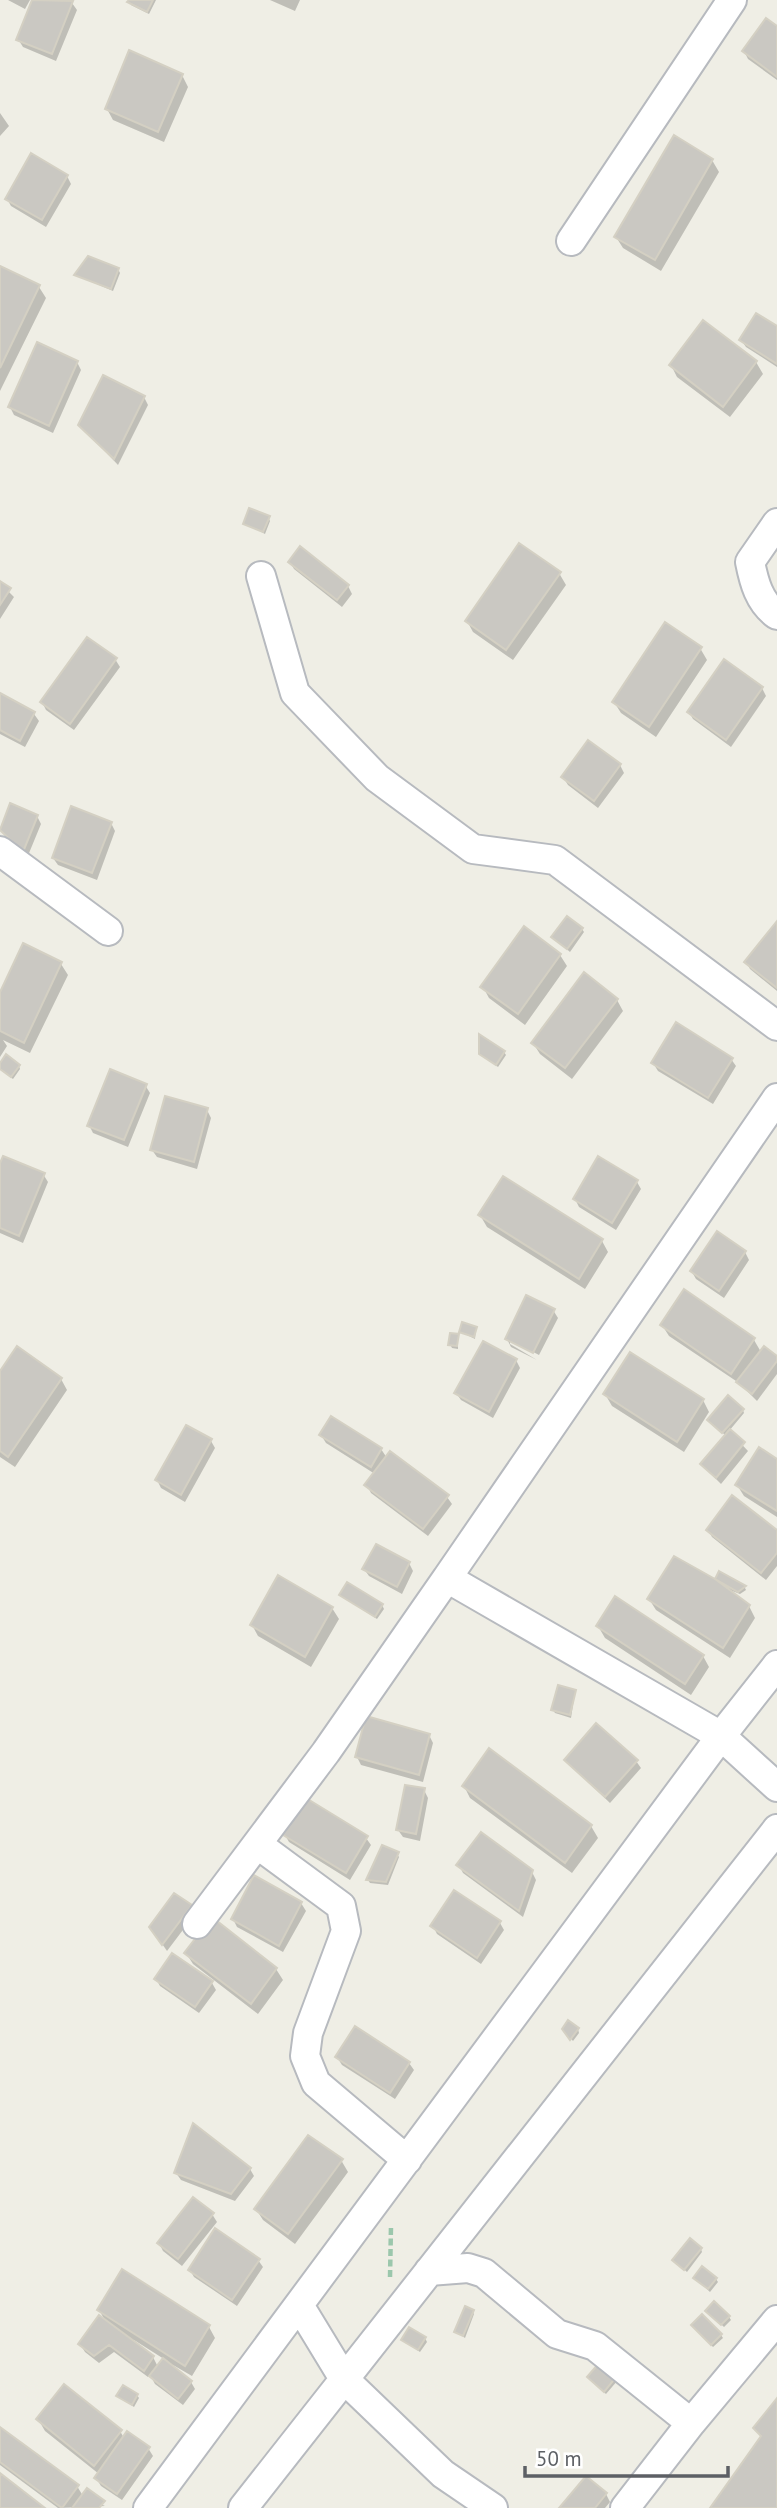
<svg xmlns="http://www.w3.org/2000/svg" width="777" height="2508" viewBox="0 0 777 2508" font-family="'PT Sans',sans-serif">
<rect width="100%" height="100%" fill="#efeee5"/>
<path fill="#0003" fill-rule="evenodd" d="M8 0H30L25 9Z
M34 0H65L72 3 77 10 56 61 23 47 18 39Z
M131 0H156L149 14 131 5Z
M270 0H300L295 11Z
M777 28V80L748 59 744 51Z
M182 75 188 87 164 142 113 120 107 109Z
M0 113 9 126 0 136Z
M712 160 719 172 661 271 623 248 616 237Z
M67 176 71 184 46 227 11 206 7 199Z
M0 267 39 287 46 298 0 391Z
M118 269 120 273 113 291 76 275Z
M703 322 756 362 763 374 730 417 677 377 671 365Z
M777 328V367L746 347 741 340Z
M77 362 81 370 53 433 14 415 10 407Z
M144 397 148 405 118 465 80 425Z
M268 517 270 521 265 534 245 523Z
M290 562 348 586 352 594 342 607 294 569Z
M559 573 566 585 513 660 473 632 467 621Z
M0 583 14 597 0 619Z
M700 648 707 660 656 737 621 713 614 702Z
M115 659 120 667 74 730 46 710 42 702Z
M762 688 766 696 731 747 693 719 689 712Z
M0 695 34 714 39 721 25 747 0 734Z
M620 765 624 773 598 808 568 785 563 777Z
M37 816 41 824 27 858 1 829Z
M111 823 115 831 97 880 58 865 53 858Z
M777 923V991L750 969 746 962Z
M582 929 584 932 570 952 553 937Z
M560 955 567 966 525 1025 489 998 483 987Z
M61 964 68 975 30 1053 3 1040 7 1046 0 1057V996Z
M617 1000 623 1011 572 1079 540 1054 533 1043Z
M504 1052 506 1055 498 1067 481 1053Z
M731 1059 736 1066 713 1104 658 1071 653 1063Z
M0 1066H19L20 1069 13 1079 1 1070Z
M145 1085 150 1093 128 1147 93 1133 89 1125Z
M207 1110 211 1118 197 1169 157 1157 152 1150Z
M0 1168 43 1174 48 1182 23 1243 0 1233Z
M637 1182 641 1189 616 1230 579 1207 575 1199Z
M480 1215 602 1241 608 1252 585 1289 487 1227Z
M745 1252 749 1260 724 1298 696 1279 692 1272Z
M685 1292 754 1340 761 1352 777 1358V1374L757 1401 739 1383 669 1336 662 1325Z
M553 1310 558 1318 539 1355 510 1340V1344L537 1360 511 1347 507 1339Z
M476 1329 475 1339 461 1332Z
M458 1336V1349L452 1348 450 1344Z
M516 1360 520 1368 493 1418 461 1400 456 1393Z
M0 1374 61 1379 67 1390 15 1467 0 1457Z
M605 1394 703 1400 709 1412 684 1452 612 1406Z
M743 1410 744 1413 729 1431 748 1451 721 1484 702 1465 726 1436 709 1420Z
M321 1435 381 1449 387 1458 447 1497 452 1504 428 1536 371 1493 367 1485 375 1474 326 1443Z
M211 1441 215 1448 185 1502 161 1488 157 1480Z
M777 1461V1517L744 1496 737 1485Z
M708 1530 777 1532V1566L766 1580 712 1537Z
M409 1563 413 1571 402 1594 369 1576 364 1569Z
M719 1574 745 1588 746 1590 740 1594 722 1587 749 1606 755 1618 730 1658 656 1610 649 1599 716 1582Z
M341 1595 382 1605 384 1609 377 1619Z
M332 1608 339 1619 311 1667 258 1636 252 1625Z
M598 1626 703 1656 709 1667 691 1695 605 1638Z
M575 1692 571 1718 555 1713 553 1710Z
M429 1735 433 1743 423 1782 361 1765 357 1757Z
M490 1751 591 1826 598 1838 572 1873 470 1798 464 1786Z
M566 1761H636L641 1768 610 1803Z
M424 1790 428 1798 420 1841 403 1837 398 1830Z
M285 1835 366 1838 371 1845 350 1880 289 1842Z
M397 1854 399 1857 388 1885 370 1883 368 1880Z
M459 1865 532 1872 536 1880 523 1917 463 1873Z
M301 1903 306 1911 283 1952 237 1927 233 1919Z
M190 1906 195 1914 167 1951 156 1935Z
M500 1923 504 1930 481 1964 437 1934 433 1926Z
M186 1953 276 1969 283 1980 258 2014 193 1964Z
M156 1979 212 1983 216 1990 199 2013 160 1986Z
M578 2029 579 2033 573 2041 566 2033Z
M337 2057 409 2063 414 2070 395 2099 342 2065Z
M341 2160 348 2172 295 2244 263 2220 256 2209Z
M250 2169 254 2176 235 2201 181 2180 176 2173Z
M212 2214 217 2222 182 2266 163 2251 159 2243Z
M701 2249 702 2252 687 2272 674 2260Z
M258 2260 263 2267 237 2306 194 2277 190 2270Z
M695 2278 716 2279 718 2282 710 2292Z
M99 2310 209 2327 215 2338 192 2376 173 2365 172 2367 191 2382 195 2389 183 2405 155 2384 150 2375 148 2377 114 2352 99 2363 85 2352 80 2344 106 2322ZM134 2340 164 2359 158 2367 153 2357 132 2342Z
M472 2311 474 2314 465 2338 456 2331Z
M707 2311 729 2317 731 2320 724 2327Z
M695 2329 721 2335 723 2338 713 2347Z
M425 2338 427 2342 420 2352 403 2340Z
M600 2364 618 2380 606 2394 591 2380Z
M137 2395 139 2398 134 2407 118 2396Z
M38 2419 120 2431 124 2438 148 2448 153 2456 122 2500 101 2486 96 2478 99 2474 45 2431Z
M0 2429 77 2486 83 2496 105 2506 58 2508 0 2465Z
M606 2494 610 2502 605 2508H562Z"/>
<path fill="#cac8c2" stroke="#d4d0c3" stroke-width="2" d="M32 0 73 1 52 54 16 40Z
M129 0H153L147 12 127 2Z
M766 18 777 26V77L742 51Z
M129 50 183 74 158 132 105 109Z
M674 135 713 159 655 260 614 237Z
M31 153 68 175 42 220 5 199Z
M88 256 119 268 111 289 74 275Z
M0 266 40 285 0 368Z
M756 313 777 326V364L739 340Z
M703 320 757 361 723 407 669 365Z
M37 342 78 361 49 426 8 407Z
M103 375 145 396 114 459 78 425Z
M249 508 270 516 263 532 243 524Z
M519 543 561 572 506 650 465 621Z
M300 546 349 585 337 600 288 562Z
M0 581 11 588 0 605Z
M665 622 702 647 649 727 612 702Z
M87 637 117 658 70 724 40 702Z
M724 659 763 687 726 740 687 712Z
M0 693 35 712 20 741 0 730Z
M588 740 621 764 594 801 561 777Z
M10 803 38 815 23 852 0 830Z
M71 806 112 822 92 873 52 858Z
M567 916 583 928 567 949 551 937Z
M777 921V988L744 962Z
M524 926 561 954 518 1014 480 987Z
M23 943 62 962 24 1043 0 1031V992Z
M584 972 618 999 565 1068 531 1043Z
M676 1022 733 1058 708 1098 651 1063Z
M479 1034 505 1051 496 1065 479 1054Z
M6 1054 20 1065 11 1077 0 1069V1063Z
M110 1069 147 1084 124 1140 87 1126Z
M165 1096 208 1108 194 1162 150 1150Z
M3 1156 45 1173 19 1236 0 1228V1163Z
M598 1156 638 1180 612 1223 573 1199Z
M503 1176 603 1239 579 1279 478 1215Z
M717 1231 746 1251 719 1291 690 1271Z
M684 1289 755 1338 731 1374 660 1325Z
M526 1295 555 1309 533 1353 505 1339Z
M462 1322 477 1327 474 1337 459 1332Z
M450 1333 459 1334 457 1346 448 1345Z
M483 1341 517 1359 489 1412 454 1393Z
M17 1346 62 1378 8 1457 0 1451V1371Z
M764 1346 777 1356V1361L752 1394 736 1382Z
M630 1352 704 1399 677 1442 603 1394Z
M728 1395 744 1409 722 1433 707 1420Z
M331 1416 382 1448 371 1467 319 1435Z
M186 1425 212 1439 181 1495 155 1480Z
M730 1429 745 1442 716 1478 700 1464Z
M759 1447 777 1459V1511L735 1485Z
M390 1451 449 1495 423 1529 364 1485Z
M732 1495 777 1530V1553L761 1573 706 1530Z
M376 1544 410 1562 397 1587 362 1569Z
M674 1556 715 1579 750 1605 723 1648 647 1599Z
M719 1571 746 1586 738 1592 715 1579Z
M278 1575 333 1607 305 1657 250 1625Z
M347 1582 383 1604 375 1617 339 1595Z
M615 1596 704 1655 685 1684 596 1626Z
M558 1685 576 1690 570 1715 551 1710Z
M366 1716 430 1734 419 1775 355 1757Z
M596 1723 638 1760 605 1797 564 1760Z
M489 1748 592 1825 565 1863 462 1786Z
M405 1785 425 1788 416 1834 396 1830Z
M306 1798 368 1836 346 1873 283 1835Z
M481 1832 533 1870 519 1911 456 1865Z
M382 1845 399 1852 386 1882 366 1880Z
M254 1875 302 1902 279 1946 231 1919Z
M454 1890 501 1921 477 1958 430 1926Z
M174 1893 192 1905 162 1945 149 1927Z
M212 1917 277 1968 251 2004 184 1953Z
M172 1953 213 1981 195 2007 154 1979Z
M568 2020 579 2028 570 2040 562 2029Z
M355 2026 410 2062 390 2093 335 2057Z
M193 2123 251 2168 231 2194 174 2173Z
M308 2135 343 2159 288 2234 254 2209Z
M193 2197 214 2213 178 2259 157 2243Z
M215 2228 260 2259 232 2300 188 2270Z
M690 2238 702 2248 684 2270 672 2260Z
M702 2266 717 2278 708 2289 693 2278Z
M122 2269 210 2325 185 2366 97 2310Z
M714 2301 730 2316 721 2325 705 2311Z
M465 2306 474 2310 463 2336 454 2332Z
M702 2314 722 2334 711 2345 691 2325Z
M99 2315 154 2356 144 2371 109 2345 94 2356 78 2344Z
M409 2327 426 2337 418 2350 401 2340Z
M163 2358 192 2381 178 2399 149 2376Z
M600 2362 617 2376 604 2392 587 2377Z
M64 2384 122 2430 94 2466 36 2419Z
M123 2385 138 2394 132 2405 116 2396Z
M777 2398V2508H710L761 2436 753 2428Z
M0 2427 79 2485 62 2508 0 2462Z
M127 2431 150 2447 117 2494 94 2478Z
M0 2473 45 2508H0Z
M586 2476 607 2493 595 2508H559Z
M87 2488 105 2501 99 2508H72Z"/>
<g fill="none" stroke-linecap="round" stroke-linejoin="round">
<defs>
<path id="minor" d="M571 241 732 0
M777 523 750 562C754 582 759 602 777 615
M261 576 295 693 377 778 473 849 555 860 777 1026
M0 851 108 931
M777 1098 447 1578 721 1736 777 1665
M257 1844 341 1906 346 1931 308 2033 305 2056 316 2083 407 2160
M197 1924 326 1752 447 1578
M429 2271 468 2268 484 2273 557 2334 595 2346 691 2423
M299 2305 344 2379 443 2474 493 2508
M148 2508 721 1736 777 1787
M243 2508 777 1829
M625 2508 691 2423 777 2320"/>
</defs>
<use href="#minor" stroke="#b7babf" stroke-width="32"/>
<path stroke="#9bc7ac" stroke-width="4.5" stroke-dasharray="7 3.5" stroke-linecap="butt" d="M390 2277 391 2226"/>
<use href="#minor" stroke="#fff" stroke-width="28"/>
</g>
<path d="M525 2466v10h203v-10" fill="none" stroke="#5d6065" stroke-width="3.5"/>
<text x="536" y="2466" font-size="21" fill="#5d6065" stroke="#ffffff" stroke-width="5" paint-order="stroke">50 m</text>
</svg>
